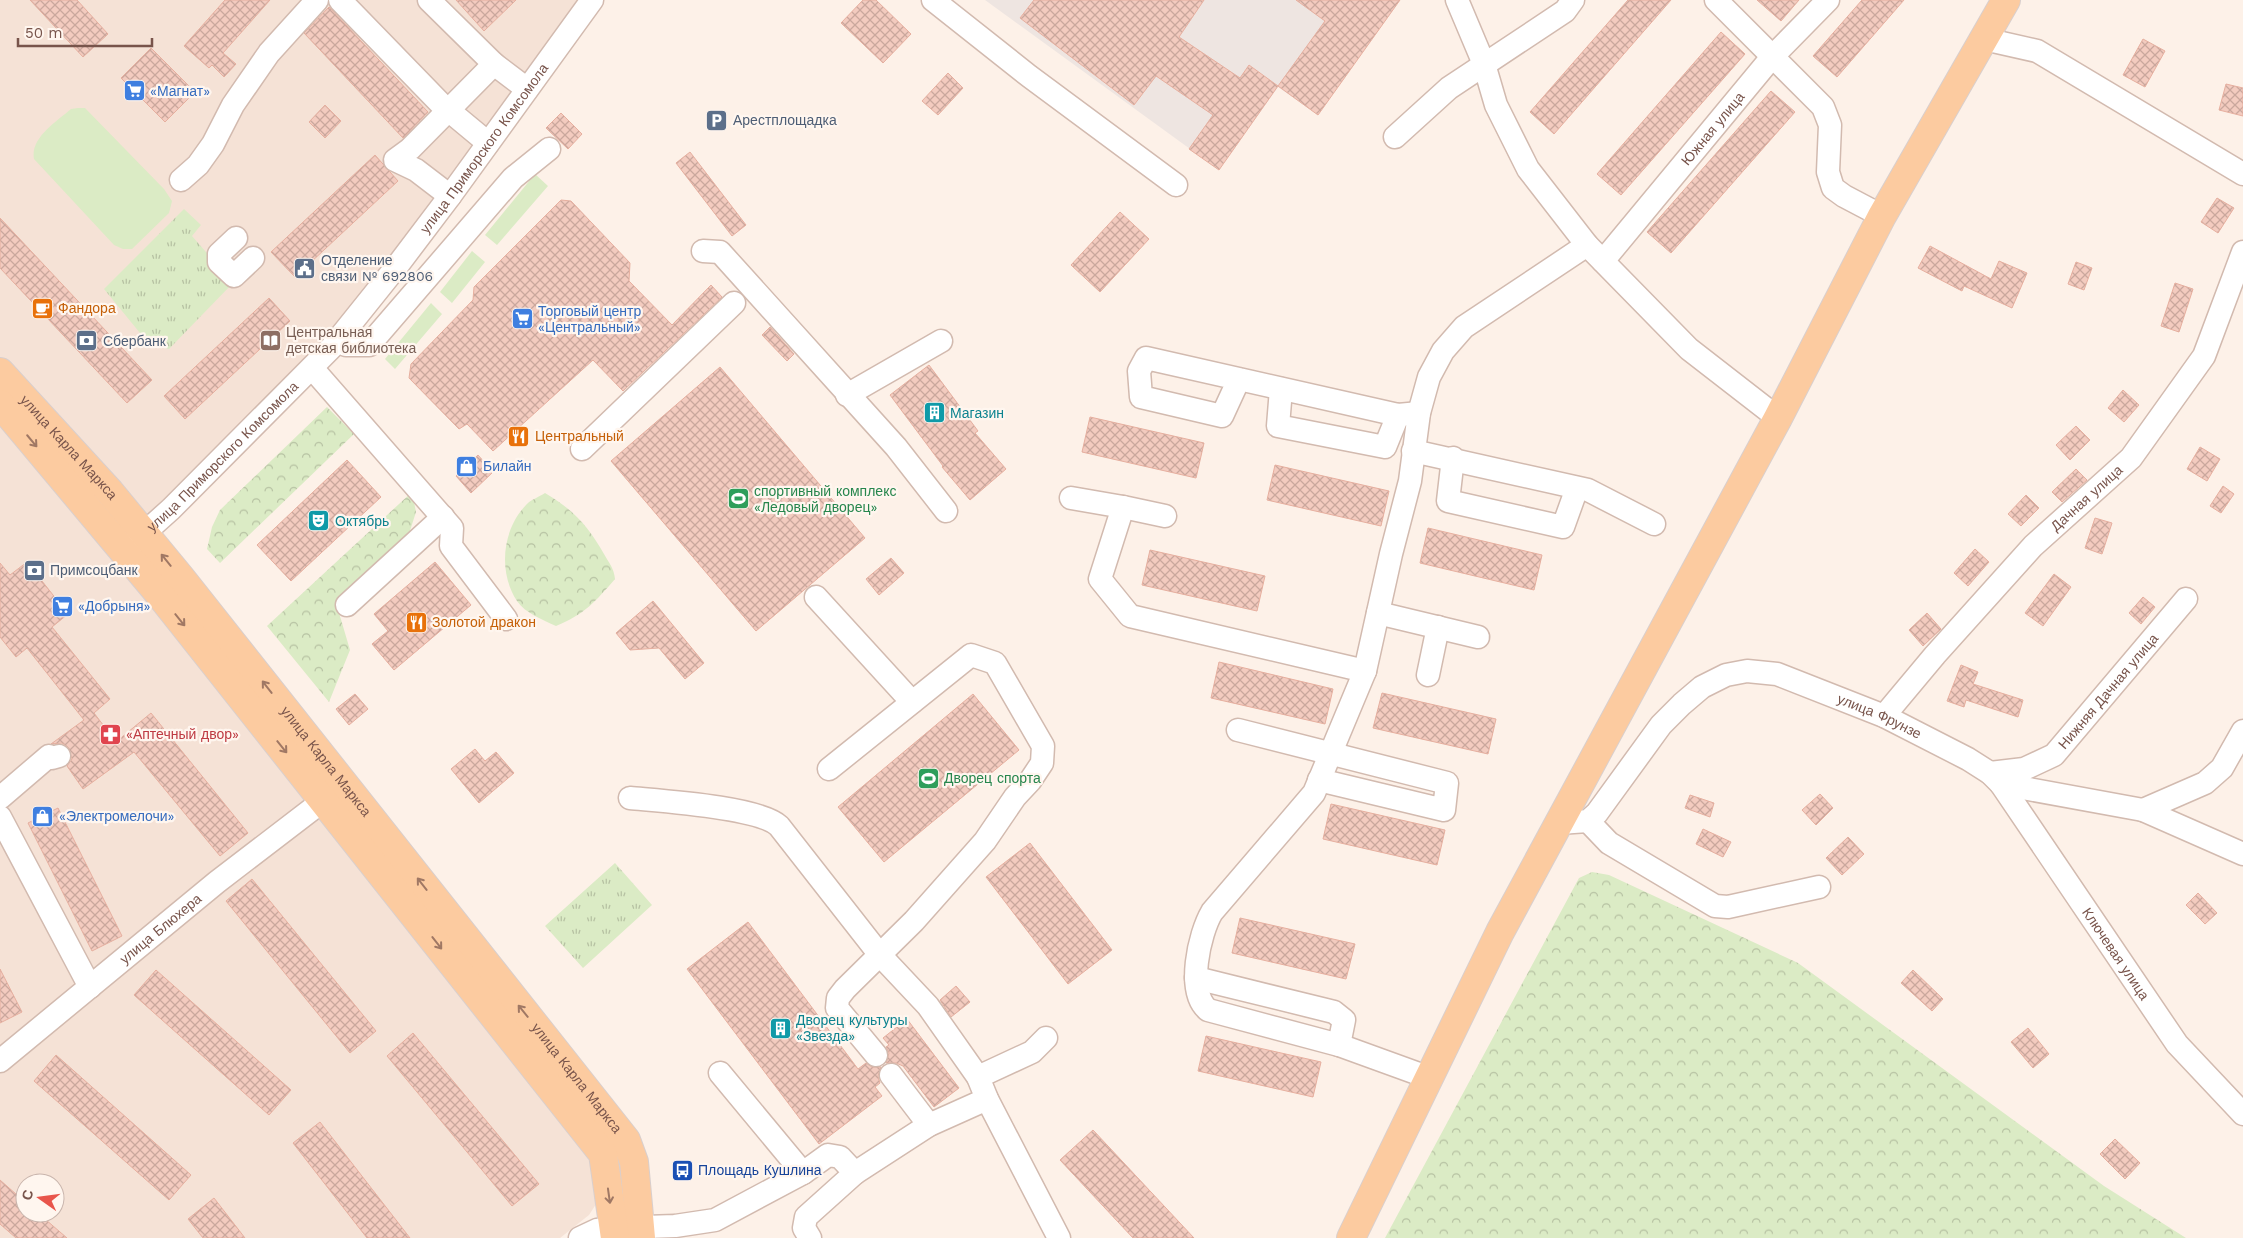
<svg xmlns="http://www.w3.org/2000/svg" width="2243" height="1238" viewBox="0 0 2243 1238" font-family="'Work Sans',sans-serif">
<defs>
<pattern id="forest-crowns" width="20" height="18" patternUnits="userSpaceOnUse" patternTransform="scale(1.25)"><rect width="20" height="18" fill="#dbebc5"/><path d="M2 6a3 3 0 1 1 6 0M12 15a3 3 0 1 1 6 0" fill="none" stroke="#b6c1a2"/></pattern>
<pattern id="park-tufts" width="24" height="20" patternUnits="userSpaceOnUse" patternTransform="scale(1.25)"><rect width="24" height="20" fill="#dbebc5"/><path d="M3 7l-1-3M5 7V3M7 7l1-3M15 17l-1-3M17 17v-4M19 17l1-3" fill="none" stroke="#b6c1a2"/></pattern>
<pattern id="building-cross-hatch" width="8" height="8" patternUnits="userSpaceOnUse" patternTransform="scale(1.25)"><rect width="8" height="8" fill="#f3cbbf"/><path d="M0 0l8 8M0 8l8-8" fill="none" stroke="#caa79d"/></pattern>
</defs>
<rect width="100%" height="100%" fill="#fdf1e8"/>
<path fill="#f5e2d6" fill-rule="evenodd" d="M0 0H592L329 348 142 528 0 369Z
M0 419 575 1134 595 1171 600 1198 589 1215 560 1238H0ZM25 1183H55V1213H25Z"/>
<path fill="#eee5e1" d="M985 0H1400L1318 115 1278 87 1219 170Z"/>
<path fill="#dbebc5" d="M78 108H85L164 189 172 201 169 213 132 249H123L114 245 34 159C30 138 56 122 71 109Z
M535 174 548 186 497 245 485 235Z
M472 251 485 262 452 303 440 292Z
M431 303 442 314 395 369 385 359Z"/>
<path fill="url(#forest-crowns)" d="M327 407 354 434 220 563 207 549 212 527 220 510Z
M412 492 416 512 406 543 337 606 350 650 329 702 267 626Z
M545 493C574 510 588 526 604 554 609 563 614 568 615 579 595 602 585 614 556 626 543 620 525 613 517 601 498 572 502 530 526 505 530 500 539 497 545 493Z
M1592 872 1609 875 1798 963 2104 1186 2186 1238H1385L1579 878Z"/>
<path fill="url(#park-tufts)" d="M184 209 201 225 192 236 233 283 169 349 149 344 104 289Z
M615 863 652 905 583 968 545 926Z"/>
<path fill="url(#building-cross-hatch)" stroke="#e6af9f" d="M30 0H77L108 34 83 57Z
M225 0H270L223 53 236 64 224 77 212 65 209 68 184 46Z
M456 0H516L484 31Z
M863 0H876L911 34 883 63 841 23Z
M1034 0H1204L1179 37 1240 78 1249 65 1278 86 1219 170 1189 149 1213 115 1156 76 1134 105 1020 18Z
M1296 0H1400L1318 115 1278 86 1325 21Z
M1628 0H1671L1554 134 1530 112Z
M1757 0H1799L1781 21Z
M1862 0H1904L1837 77 1813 56Z
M329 7 428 112 403 138 304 33Z
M1721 32 1745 54 1621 195 1597 174Z
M2143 39 2165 51 2145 87 2123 75Z
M151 48 195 92 165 122 121 78Z
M948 73 963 88 938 115 922 101Z
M2226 84 2243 88V116L2219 110Z
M1771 91 1795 112 1671 253 1647 232Z
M325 105 341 121 325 138 309 122Z
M561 113 582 134 568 149 546 128Z
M690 152 746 225 732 236 676 163Z
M375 155 398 181 295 277 271 252Z
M2217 198 2234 208 2218 233 2201 222Z
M561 200 571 201 630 263 629 281 672 325 711 285 722 297 623 391 593 360 493 451 467 424 459 429 409 378 411 364 473 300 474 287Z
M1120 212 1149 239 1100 292 1071 265Z
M0 218 152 380 127 403 0 268Z
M1930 246 1991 279 1999 261 2027 273 2012 308 1964 286 1962 291 1918 268Z
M2076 262 2092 268 2084 290 2068 284Z
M2175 283 2193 289 2179 332 2161 326Z
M269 298 290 321 185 419 164 396Z
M770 327 794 354 787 361 762 335Z
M929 365 978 431 975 433 1006 469 970 500 942 467 943 466 890 395Z
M720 367 865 538 756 631 611 461Z
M2123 390 2139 405 2124 422 2108 408Z
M1090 417 1204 443 1196 478 1082 452Z
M2076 426 2090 440 2070 460 2056 445Z
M2200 447 2220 459 2207 481 2187 469Z
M478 455 493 472 471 493 456 476Z
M347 460 381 497 291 581 257 545Z
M1275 465 1389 491 1381 526 1267 500Z
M2076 469 2087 480 2062 502 2052 492Z
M2223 486 2234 494 2221 513 2210 506Z
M2026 495 2039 508 2021 526 2008 514Z
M2095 518 2112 523 2102 554 2085 548Z
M1428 528 1542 555 1534 590 1420 563Z
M1975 549 1989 562 1968 586 1954 573Z
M1150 550 1265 576 1257 611 1142 585Z
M891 558 904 573 879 595 866 579Z
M27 562 68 614 52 627 110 699 94 713 116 742 151 713 248 833 220 856 134 752 83 789 67 766 72 759 68 747 62 743 51 744 84 720 27 648 16 657 0 637V563L10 575Z
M435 562 471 605 394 670 372 644 388 631 374 614Z
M2054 574 2071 587 2043 626 2025 613Z
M2143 597 2155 607 2141 624 2129 613Z
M653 601 704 663 685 679 659 648 630 650 616 633Z
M1927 613 1941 629 1923 646 1909 630Z
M1219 662 1333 689 1325 724 1211 698Z
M1961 665 1978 672 1973 684 2023 700 2018 717 1966 700 1964 707 1947 701Z
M1382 693 1496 719 1488 754 1373 728Z
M355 694 368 709 349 725 336 709Z
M973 694 1019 750 884 862 838 807Z
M475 749 485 761 496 752 514 773 479 803 451 769Z
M1820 794 1833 808 1816 825 1802 810Z
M1690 795 1714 803 1710 817 1685 808Z
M1331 804 1445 830 1437 865 1323 839Z
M58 808 122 936 92 951 28 823Z
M1703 829 1731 842 1723 857 1696 844Z
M1848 837 1864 854 1842 875 1826 858Z
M1030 843 1112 950 1068 984 986 877Z
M252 879 376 1031 350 1053 226 901Z
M2198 893 2217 913 2205 924 2186 905Z
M1240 918 1355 944 1346 979 1232 953Z
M748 922 858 1069 866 1063 872 1067H881L878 1076 880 1083 875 1087 882 1096 819 1144 687 969Z
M0 969 22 1012 0 1023Z
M156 970 291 1090 269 1115 134 995Z
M1913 970 1943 999 1932 1011 1901 983Z
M956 986 970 1002 951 1017 940 1000Z
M907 1019 959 1088 934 1107 903 1066 896 1063H886L889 1053 886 1047 889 1045 883 1038Z
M2028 1028 2049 1054 2033 1068 2011 1042Z
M413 1033 539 1184 512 1206 387 1056Z
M1206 1036 1321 1062 1313 1097 1198 1071Z
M56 1055 191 1175 169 1200 34 1081Z
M320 1122 410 1238H367L293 1143Z
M1093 1130 1194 1238H1133L1060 1160Z
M2115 1139 2140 1163 2125 1179 2100 1154Z
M0 1180 25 1202V1213H38L67 1238H16L0 1224Z
M214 1198 245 1238H203L188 1219Z"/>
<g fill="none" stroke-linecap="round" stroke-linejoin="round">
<defs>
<g id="minor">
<path d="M340 0 441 104 488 143"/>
<path d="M429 0 494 64 527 89"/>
<path d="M933 0 1029 76 1176 185"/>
<path d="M1457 0 1484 64 1496 105 1528 169 1587 245 1689 349 1778 418"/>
<path d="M1716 0 1823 107 1830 125 1828 172 1833 188 1844 196 1882 216"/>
<path d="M1984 39 2037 51 2243 174"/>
<path d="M1395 137 1449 88 1565 11 1573 0"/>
<path d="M181 180 198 165 213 144 233 105 269 53 317 0"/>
<path d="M450 196 416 170 395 160 410 149 494 64"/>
<path d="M236 238 219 254V262L234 276 253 258"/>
<path d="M703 251 720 252 896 447 946 511"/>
<path id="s1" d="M1603 261 1772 57 1828 0"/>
<path d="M339 338 346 345H369L513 178 549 149"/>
<path d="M312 368 452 528 451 546 506 619"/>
<path d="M1239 379 1222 416 1141 397 1139 371 1146 358 1398 415 1419 413"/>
<path d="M1281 389 1278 426 1385 447 1398 415"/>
<path d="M847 395 941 341"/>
<path d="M582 449 734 303"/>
<path d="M1413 451 1588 490 1654 524"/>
<path d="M1453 458 1448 501 1563 527 1577 488"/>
<path d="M1071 498 1123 507 1100 579 1130 616 1365 671"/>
<path d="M1123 507 1165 516"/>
<path id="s2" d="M132 544 171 509 332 347 397 266 450 196 592 0"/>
<path d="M816 597 912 702"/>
<path d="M347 605 443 517"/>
<path d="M1378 613 1478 637"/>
<path d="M1428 675 1438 627"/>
<path id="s3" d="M1884 716 1935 655 2033 546 2131 458 2204 356 2243 252"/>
<path d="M1238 730 1447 783 1444 810 1319 780"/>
<path d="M829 769 971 655 995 663 1043 746 1042 763 1030 781 1015 797 985 841 914 921 845 989 838 998 837 1008 876 1055"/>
<path id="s4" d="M1990 773 2024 769 2054 755 2186 599"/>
<path id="s5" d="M2001 784 2177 1044 2243 1114"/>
<path d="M0 798 49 756 52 758 59 756"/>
<path d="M630 798C661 801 759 807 779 826L880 955 928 1006 978 1077 987 1099 1059 1238"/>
<path d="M2143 810 2205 783 2222 768 2243 731"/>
<path d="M0 817 90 987"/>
<path d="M1588 821 1609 843 1715 906 1728 907 1819 887"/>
<path id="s6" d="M1559 823 1588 821 1597 813 1661 725 1682 704 1702 687 1726 675 1747 671 1777 674 1884 716 1968 759 1990 773 2001 784 2143 810 2243 854"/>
<path d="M1196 978 1334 1012 1344 1020 1339 1045"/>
<path id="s7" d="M0 1061 217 882 324 800"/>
<path d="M720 1073 803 1173"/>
<path d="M891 1075 929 1125"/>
<path d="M978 1077 1032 1052 1046 1038"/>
<path d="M1430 1078 1339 1045 1208 1010C1186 992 1199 934 1212 912L1314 793 1365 671 1391 554 1410 481 1419 413 1429 377 1443 351 1464 327 1587 245"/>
<path d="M855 1173 929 1125 987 1099"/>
<path d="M580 1238 597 1230 614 1228 675 1226 715 1220 803 1173 828 1155 840 1157 855 1173 806 1217 804 1228 810 1238"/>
</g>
<g id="major">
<path id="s8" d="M0 372 110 492 181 578 626 1140 634 1162 641 1238"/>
<path d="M0 404 160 595 603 1154 615 1238"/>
<path d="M1351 1238 1500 932 1778 418 1882 216 2006 0"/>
</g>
</defs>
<use href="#minor" stroke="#d2baaf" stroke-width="25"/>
<use href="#major" stroke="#d9cfcd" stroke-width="30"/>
<use href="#minor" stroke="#fff" stroke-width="22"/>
<use href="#major" stroke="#fccba0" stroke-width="28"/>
</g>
<defs><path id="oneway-shaft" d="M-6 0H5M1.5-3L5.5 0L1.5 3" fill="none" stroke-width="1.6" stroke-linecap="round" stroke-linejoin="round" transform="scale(1.25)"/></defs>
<g stroke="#a07864">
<use href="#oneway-shaft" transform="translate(32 441) rotate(50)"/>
<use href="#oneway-shaft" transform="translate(166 560) rotate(-129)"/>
<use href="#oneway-shaft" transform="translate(180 620) rotate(51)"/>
<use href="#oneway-shaft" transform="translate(267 687) rotate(-128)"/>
<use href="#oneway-shaft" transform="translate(282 747) rotate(51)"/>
<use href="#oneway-shaft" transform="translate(422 884) rotate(-128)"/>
<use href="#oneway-shaft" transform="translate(437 943) rotate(52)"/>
<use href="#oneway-shaft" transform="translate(523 1011) rotate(-129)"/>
<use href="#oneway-shaft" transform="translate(609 1196) rotate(82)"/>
</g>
<defs>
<symbol id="supermarket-square" viewBox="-11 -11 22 22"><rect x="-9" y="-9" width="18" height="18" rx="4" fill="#3f7fe0" stroke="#fff6ef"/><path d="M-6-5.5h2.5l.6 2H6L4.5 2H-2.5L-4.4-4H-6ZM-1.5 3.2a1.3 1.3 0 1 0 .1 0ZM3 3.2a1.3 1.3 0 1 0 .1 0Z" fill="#fff"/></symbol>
<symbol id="parking-square" viewBox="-11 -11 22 22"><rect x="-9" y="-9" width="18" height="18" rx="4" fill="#5c6f8a" stroke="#fff6ef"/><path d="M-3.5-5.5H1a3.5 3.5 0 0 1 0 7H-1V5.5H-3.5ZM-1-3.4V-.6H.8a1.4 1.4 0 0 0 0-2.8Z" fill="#fff"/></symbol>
<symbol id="civic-square" viewBox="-11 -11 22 22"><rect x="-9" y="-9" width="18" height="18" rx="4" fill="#5c6f8a" stroke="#fff6ef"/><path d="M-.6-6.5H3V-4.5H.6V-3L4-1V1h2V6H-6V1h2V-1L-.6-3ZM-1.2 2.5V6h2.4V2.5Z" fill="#fff"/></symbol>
<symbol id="cafe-square" viewBox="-11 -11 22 22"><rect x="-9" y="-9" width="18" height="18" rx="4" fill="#e8710a" stroke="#fff6ef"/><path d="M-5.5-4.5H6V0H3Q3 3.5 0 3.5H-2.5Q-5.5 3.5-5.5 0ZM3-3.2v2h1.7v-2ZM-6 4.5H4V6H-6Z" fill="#fff"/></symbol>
<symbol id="library-square" viewBox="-11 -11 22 22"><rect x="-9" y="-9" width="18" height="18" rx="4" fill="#8d6e63" stroke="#fff6ef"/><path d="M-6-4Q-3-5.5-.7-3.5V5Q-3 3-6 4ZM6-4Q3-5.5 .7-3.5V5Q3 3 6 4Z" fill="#fff"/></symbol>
<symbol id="bank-square" viewBox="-11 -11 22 22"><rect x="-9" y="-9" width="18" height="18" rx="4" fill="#5c6f8a" stroke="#fff6ef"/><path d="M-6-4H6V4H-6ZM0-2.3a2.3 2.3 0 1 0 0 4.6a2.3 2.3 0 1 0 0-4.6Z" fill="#fff"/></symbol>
<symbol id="building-square" viewBox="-11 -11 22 22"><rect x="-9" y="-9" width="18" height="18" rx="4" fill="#0f9aa8" stroke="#fff6ef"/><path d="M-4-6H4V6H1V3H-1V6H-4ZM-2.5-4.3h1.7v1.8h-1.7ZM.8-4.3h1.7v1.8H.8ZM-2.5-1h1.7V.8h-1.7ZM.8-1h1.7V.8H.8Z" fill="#fff"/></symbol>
<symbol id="restaurant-square" viewBox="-11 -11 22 22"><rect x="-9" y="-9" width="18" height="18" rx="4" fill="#e8710a" stroke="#fff6ef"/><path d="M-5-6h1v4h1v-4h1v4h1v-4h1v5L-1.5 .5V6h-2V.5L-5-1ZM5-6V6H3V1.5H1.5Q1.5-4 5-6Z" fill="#fff"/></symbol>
<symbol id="shop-square" viewBox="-11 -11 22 22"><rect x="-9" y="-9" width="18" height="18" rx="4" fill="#3f7fe0" stroke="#fff6ef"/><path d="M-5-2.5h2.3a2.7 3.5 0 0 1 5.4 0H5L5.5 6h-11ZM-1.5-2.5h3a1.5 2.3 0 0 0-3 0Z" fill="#fff"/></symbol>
<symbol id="stadium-square" viewBox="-11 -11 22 22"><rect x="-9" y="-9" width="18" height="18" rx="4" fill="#2e9e5b" stroke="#fff6ef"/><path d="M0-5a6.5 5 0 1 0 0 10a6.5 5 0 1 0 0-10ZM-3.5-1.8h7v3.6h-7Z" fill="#fff"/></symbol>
<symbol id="theatre-square" viewBox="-11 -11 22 22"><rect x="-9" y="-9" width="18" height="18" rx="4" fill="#0f9aa8" stroke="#fff6ef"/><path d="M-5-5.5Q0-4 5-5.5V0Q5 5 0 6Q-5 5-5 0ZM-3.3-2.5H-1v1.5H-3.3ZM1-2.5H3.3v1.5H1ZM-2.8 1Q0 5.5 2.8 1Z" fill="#fff"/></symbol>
<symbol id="pharmacy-square" viewBox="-11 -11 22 22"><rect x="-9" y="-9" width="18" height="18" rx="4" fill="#e0444e" stroke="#fff6ef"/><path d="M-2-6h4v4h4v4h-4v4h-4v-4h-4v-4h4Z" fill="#fff"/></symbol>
<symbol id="bus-square" viewBox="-11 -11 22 22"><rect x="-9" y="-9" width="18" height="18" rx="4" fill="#1a4fb4" stroke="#fff6ef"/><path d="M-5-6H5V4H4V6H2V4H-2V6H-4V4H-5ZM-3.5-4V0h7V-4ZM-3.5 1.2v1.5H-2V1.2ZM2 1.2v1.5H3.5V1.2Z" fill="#fff"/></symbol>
</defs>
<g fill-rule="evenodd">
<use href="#supermarket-square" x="122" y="78" width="25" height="25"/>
<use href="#parking-square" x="704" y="108" width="25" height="25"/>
<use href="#civic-square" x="292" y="256" width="25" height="25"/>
<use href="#cafe-square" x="30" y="296" width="25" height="25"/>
<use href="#supermarket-square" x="510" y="306" width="25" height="25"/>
<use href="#library-square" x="258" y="328" width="25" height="25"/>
<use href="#bank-square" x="74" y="328" width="25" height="25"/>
<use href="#building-square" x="922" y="400" width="25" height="25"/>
<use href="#restaurant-square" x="506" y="424" width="25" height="25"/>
<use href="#shop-square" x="454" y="454" width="25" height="25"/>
<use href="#stadium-square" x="726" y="486" width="25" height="25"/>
<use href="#theatre-square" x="306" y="508" width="25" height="25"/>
<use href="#bank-square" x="22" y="558" width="25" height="25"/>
<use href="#supermarket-square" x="50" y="594" width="25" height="25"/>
<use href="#restaurant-square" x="404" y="610" width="25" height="25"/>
<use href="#pharmacy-square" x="98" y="722" width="25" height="25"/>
<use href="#stadium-square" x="916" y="766" width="25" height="25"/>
<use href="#shop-square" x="30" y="804" width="25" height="25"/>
<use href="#building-square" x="768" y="1016" width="25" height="25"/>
<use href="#bus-square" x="670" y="1158" width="25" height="25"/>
</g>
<g text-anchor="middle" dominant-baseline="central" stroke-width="4.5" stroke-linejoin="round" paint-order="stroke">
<g font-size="14" fill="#366cbe" stroke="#fff6ef" text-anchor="start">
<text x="150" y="91">«Магнат»</text>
<text x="538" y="311">Торговый центр<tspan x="538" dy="16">«Центральный»</tspan></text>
<text x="483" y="466">Билайн</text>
<text x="78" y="606">«Добрыня»</text>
<text x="59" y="816">«Электромелочи»</text>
</g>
<g font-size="14" fill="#4e5e75" stroke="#fff6ef" text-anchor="start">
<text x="733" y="120">Арестплощадка</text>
<text x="321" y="260">Отделение<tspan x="321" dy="16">связи № 692806</tspan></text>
<text x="103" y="341">Сбербанк</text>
<text x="50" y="570">Примсоцбанк</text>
</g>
<g font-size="14" fill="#78544b" stroke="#fff6ef">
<text stroke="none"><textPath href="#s1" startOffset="172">Южная улица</textPath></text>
<text stroke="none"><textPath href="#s2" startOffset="531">улица Приморского Комсомола</textPath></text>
<text stroke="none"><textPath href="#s8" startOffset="102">улица Карла Маркса</textPath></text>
<text stroke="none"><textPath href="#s2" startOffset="126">улица Приморского Комсомола</textPath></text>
<text stroke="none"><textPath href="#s3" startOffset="298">Дачная улица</textPath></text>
<text stroke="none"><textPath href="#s4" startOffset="151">Нижняя Дачная улица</textPath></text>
<text stroke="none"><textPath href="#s6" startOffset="395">улица Фрунзе</textPath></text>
<text stroke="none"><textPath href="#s8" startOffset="508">улица Карла Маркса</textPath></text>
<text stroke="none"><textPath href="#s7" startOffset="208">улица Блюхера</textPath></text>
<text stroke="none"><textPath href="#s5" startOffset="205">Ключевая улица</textPath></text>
<text stroke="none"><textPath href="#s8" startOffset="912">улица Карла Маркса</textPath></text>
</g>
<g font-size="14" fill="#c56008" stroke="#fff6ef" text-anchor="start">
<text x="58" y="308">Фандора</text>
<text x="535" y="436">Центральный</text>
<text x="432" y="622">Золотой дракон</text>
</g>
<g font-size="14" fill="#785e54" stroke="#fff6ef" text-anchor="start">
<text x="286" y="332">Центральная<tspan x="286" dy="16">детская библиотека</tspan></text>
</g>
<g font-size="14" fill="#0d838f" stroke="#fff6ef" text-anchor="start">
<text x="950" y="413">Магазин</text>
<text x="335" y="521">Октябрь</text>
<text x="796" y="1020">Дворец культуры<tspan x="796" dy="16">«Звезда»</tspan></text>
</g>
<g font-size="14" fill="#27864d" stroke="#fff6ef" text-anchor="start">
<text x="754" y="491">спортивный комплекс<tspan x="754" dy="16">«Ледовый дворец»</tspan></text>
<text x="944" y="778">Дворец спорта</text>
</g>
<g font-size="14" fill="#be3a42" stroke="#fff6ef" text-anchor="start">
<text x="126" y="734">«Аптечный двор»</text>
</g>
<g font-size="14" fill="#164399" stroke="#fff6ef" text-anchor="start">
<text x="698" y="1170">Площадь Кушлина</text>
</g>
</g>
<g transform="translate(40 1198) rotate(284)"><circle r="24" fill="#fff6ef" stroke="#c9b5ad"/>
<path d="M0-4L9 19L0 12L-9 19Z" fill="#e8554b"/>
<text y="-8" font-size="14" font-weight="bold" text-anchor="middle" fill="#78544b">С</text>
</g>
<path d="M18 38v8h134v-8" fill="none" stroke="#78544b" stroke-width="2.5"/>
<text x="25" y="38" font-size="15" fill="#78544b" stroke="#fff6ef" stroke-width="4" paint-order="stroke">50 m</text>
</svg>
